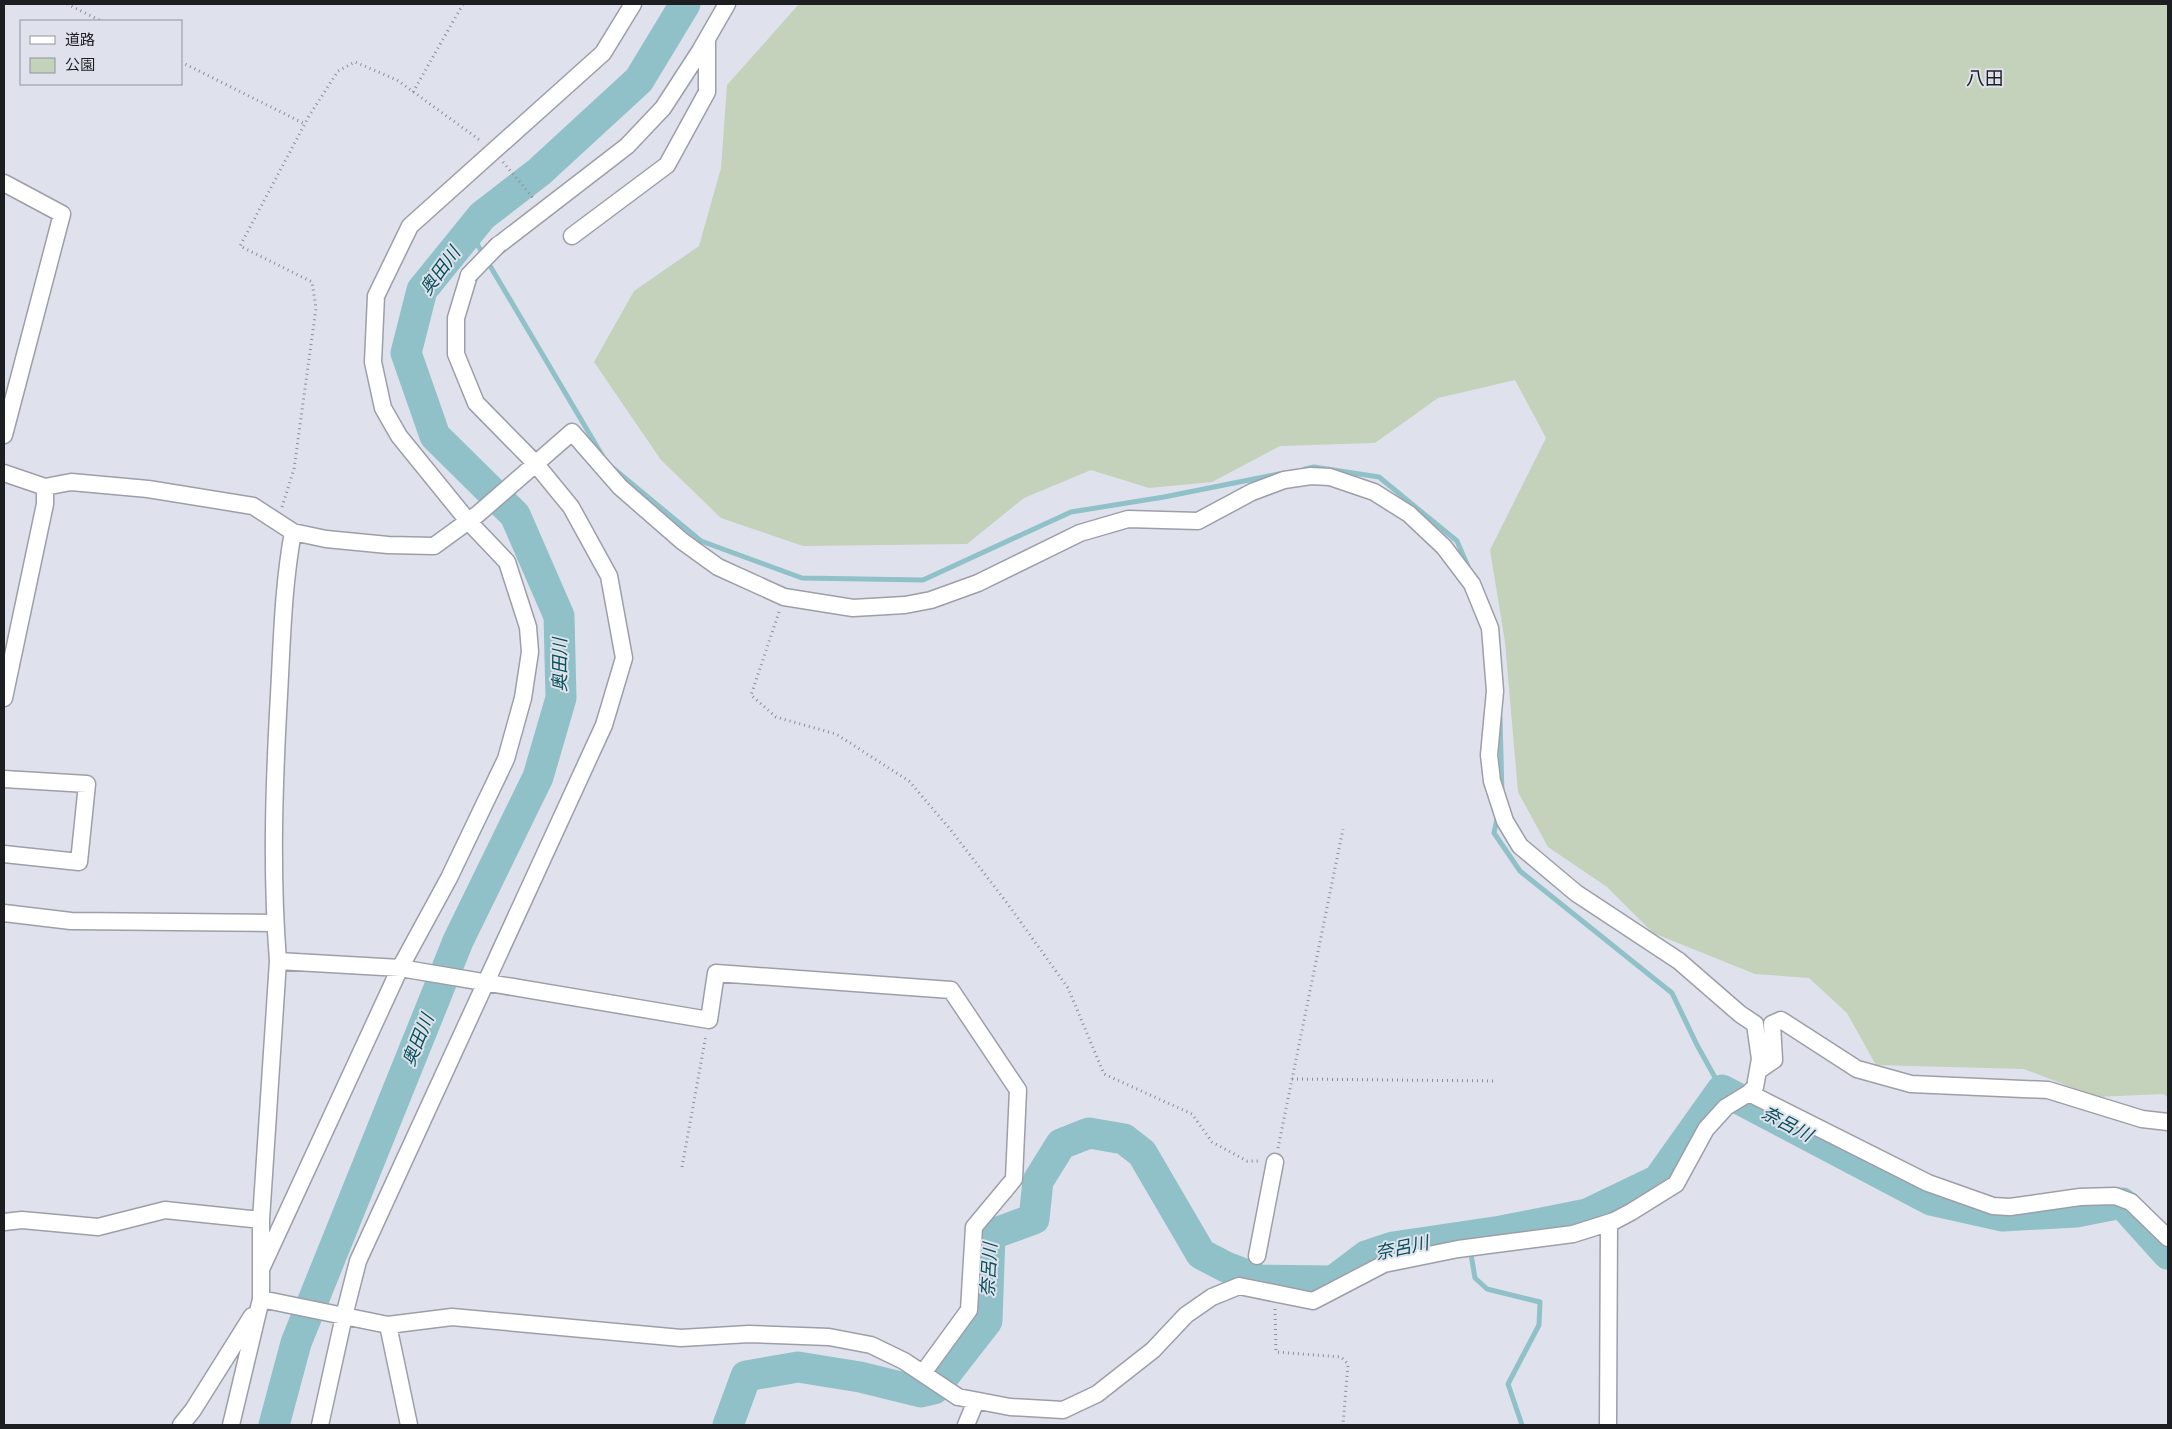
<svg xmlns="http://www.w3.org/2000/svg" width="2172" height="1429" viewBox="0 0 2172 1429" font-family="Cabin,'Noto Sans JP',sans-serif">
<rect width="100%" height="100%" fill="#dfe2ec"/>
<path fill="#c4d1bb" d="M799 4H2168V1098L2164 1094 2096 1097 2024 1069 1876 1065 1847 1013 1809 978 1755 974 1653 933 1607 887 1548 847 1518 792 1505 642 1490 550 1546 438 1515 380 1438 398 1375 443 1280 446 1212 482 1149 488 1091 470 1024 498 967 544 803 546 721 518 661 460 594 362 634 291 699 246 721 168 727 85Z"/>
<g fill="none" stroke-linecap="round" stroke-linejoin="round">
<path stroke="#90c1c8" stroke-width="5" d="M470 232 602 455
M614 469 701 541 802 578 923 580 1071 512 1164 497 1279 474
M1305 469 1314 467 1379 477 1457 541 1469 569
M1500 717 1502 794
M1498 814 1494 833 1520 871 1672 993 1697 1045 1722 1090
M1468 1236 1475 1278 1487 1289 1540 1302 1539 1325 1508 1384 1522 1425"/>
<path stroke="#90c1c8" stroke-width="31" d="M274 1425 296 1343 458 941 538 777 561 698 559 616 515 515 435 436 406 353 422 290 482 216 539 172 639 80 685 4
M728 1425 746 1376 798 1367 860 1377 921 1392 934 1389 987 1321 990 1235 1034 1219 1038 1181 1061 1144 1089 1133 1124 1139 1142 1153 1201 1254 1226 1267 1260 1280 1333 1281 1366 1256 1393 1247 1501 1231 1587 1214 1658 1180 1722 1090 1931 1200 2003 1216 2076 1212 2122 1203 2168 1254"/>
<defs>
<path id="minor" d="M4 183 62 214 4 435
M572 236 667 165 707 92V39
M496 247 627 146 663 108 700 51 727 4
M4 473 45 487 71 482 148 489 253 506 293 532 326 539 388 545 434 546 478 514 572 432 620 487 682 541 718 567 784 597 853 608 905 605 931 600 978 583 1080 533 1128 519 1198 521 1252 492 1284 480 1311 476 1330 477 1374 492 1409 514 1444 547 1472 584 1490 628 1495 691 1489 755 1492 781 1505 821 1520 846 1576 893 1679 961 1740 1014 1755 1024 1760 1059 1755 1087 1749 1093 1726 1107 1706 1129 1676 1184 1631 1212 1614 1221 1573 1234 1458 1249 1384 1264 1313 1301 1239 1286 1212 1297 1186 1315 1153 1350 1097 1394 1063 1410 1010 1407 958 1397 904 1361 871 1345 829 1337 749 1334 681 1338 452 1317 388 1325 261 1299
M4 698 45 504V487
M4 779 87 784 79 862 4 854
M4 913 71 921 275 923
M278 961 400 968 709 1020 716 973 951 990 1018 1090 1014 1179 974 1227 969 1310 923 1373
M1758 1071 1774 1060 1772 1024 1781 1020 1857 1069 1911 1084 2048 1090 2142 1119 2168 1122
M1749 1093 1928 1183 1993 1206 2010 1207 2080 1197 2115 1196 2131 1202 2168 1238
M4 1222 22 1220 98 1227 165 1210 261 1220
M1257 1256 1275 1162
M262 1267 400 968 449 878 506 759 523 698 530 652 528 627 507 562 468 521 399 436 383 408 373 362 376 296 410 226 603 53 633 4
M388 1325 409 1425
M181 1425 193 1410 252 1316
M231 1425 261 1299V1220L278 961C271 873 274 784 279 695 282 640 283 586 293 532
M320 1425 344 1316 358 1261 604 725 624 658 609 576 571 507 535 463 476 403 456 354V318L469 275
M966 1425 976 1401
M1608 1425 1609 1223"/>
</defs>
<use href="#minor" stroke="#9c9fa8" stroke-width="19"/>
<path stroke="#8d8f96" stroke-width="3" stroke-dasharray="1 4" stroke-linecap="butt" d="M67 4 101 21
M181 62 305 124
M413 92 463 4
M503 162 533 198
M282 507 294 469 316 308 312 282 240 246 309 116 338 71 355 62 397 80 481 141
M779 612 751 695 776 717 836 734 909 781 950 829 1007 903 1068 988 1104 1074 1192 1114 1212 1142 1247 1161H1258
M1292 1079 1496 1081
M1278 1148 1343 829
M682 1167 706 1035
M1275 1309 1276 1352 1341 1357 1348 1364 1343 1425"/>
<use href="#minor" stroke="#fff" stroke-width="16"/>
<defs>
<path id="minor-bridge" d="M469 275 499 244"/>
</defs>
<use href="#minor-bridge" stroke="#9c9fa8" stroke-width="19" stroke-linecap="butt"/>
<use href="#minor-bridge" stroke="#fff" stroke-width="16"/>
</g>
<g text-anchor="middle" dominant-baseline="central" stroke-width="4" stroke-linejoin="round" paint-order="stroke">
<g font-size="18" font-style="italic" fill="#054f58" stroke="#dfe2ec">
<text transform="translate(440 271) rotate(-54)">奥田川</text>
<text transform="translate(560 665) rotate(-90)">奥田川</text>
<text transform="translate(418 1040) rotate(-68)">奥田川</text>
<text transform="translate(1787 1124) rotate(28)">奈呂川</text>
<text transform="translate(1402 1248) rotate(-12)">奈呂川</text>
<text transform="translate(989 1270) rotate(-87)">奈呂川</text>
</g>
<g font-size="19" fill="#1d1e22" stroke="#dfe2ec">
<text x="1985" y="78">八田</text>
</g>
</g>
<rect width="2172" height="1429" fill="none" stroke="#1d1e22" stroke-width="10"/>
<rect x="20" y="20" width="162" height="65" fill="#dfe2ec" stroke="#91949b"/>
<rect x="30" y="36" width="25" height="8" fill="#ffffff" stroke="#91949b"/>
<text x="65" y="45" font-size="15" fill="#1d1e22">道路</text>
<rect x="30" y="58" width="25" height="15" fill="#c4d1bb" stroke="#91949b"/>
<text x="65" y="70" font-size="15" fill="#1d1e22">公園</text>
</svg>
